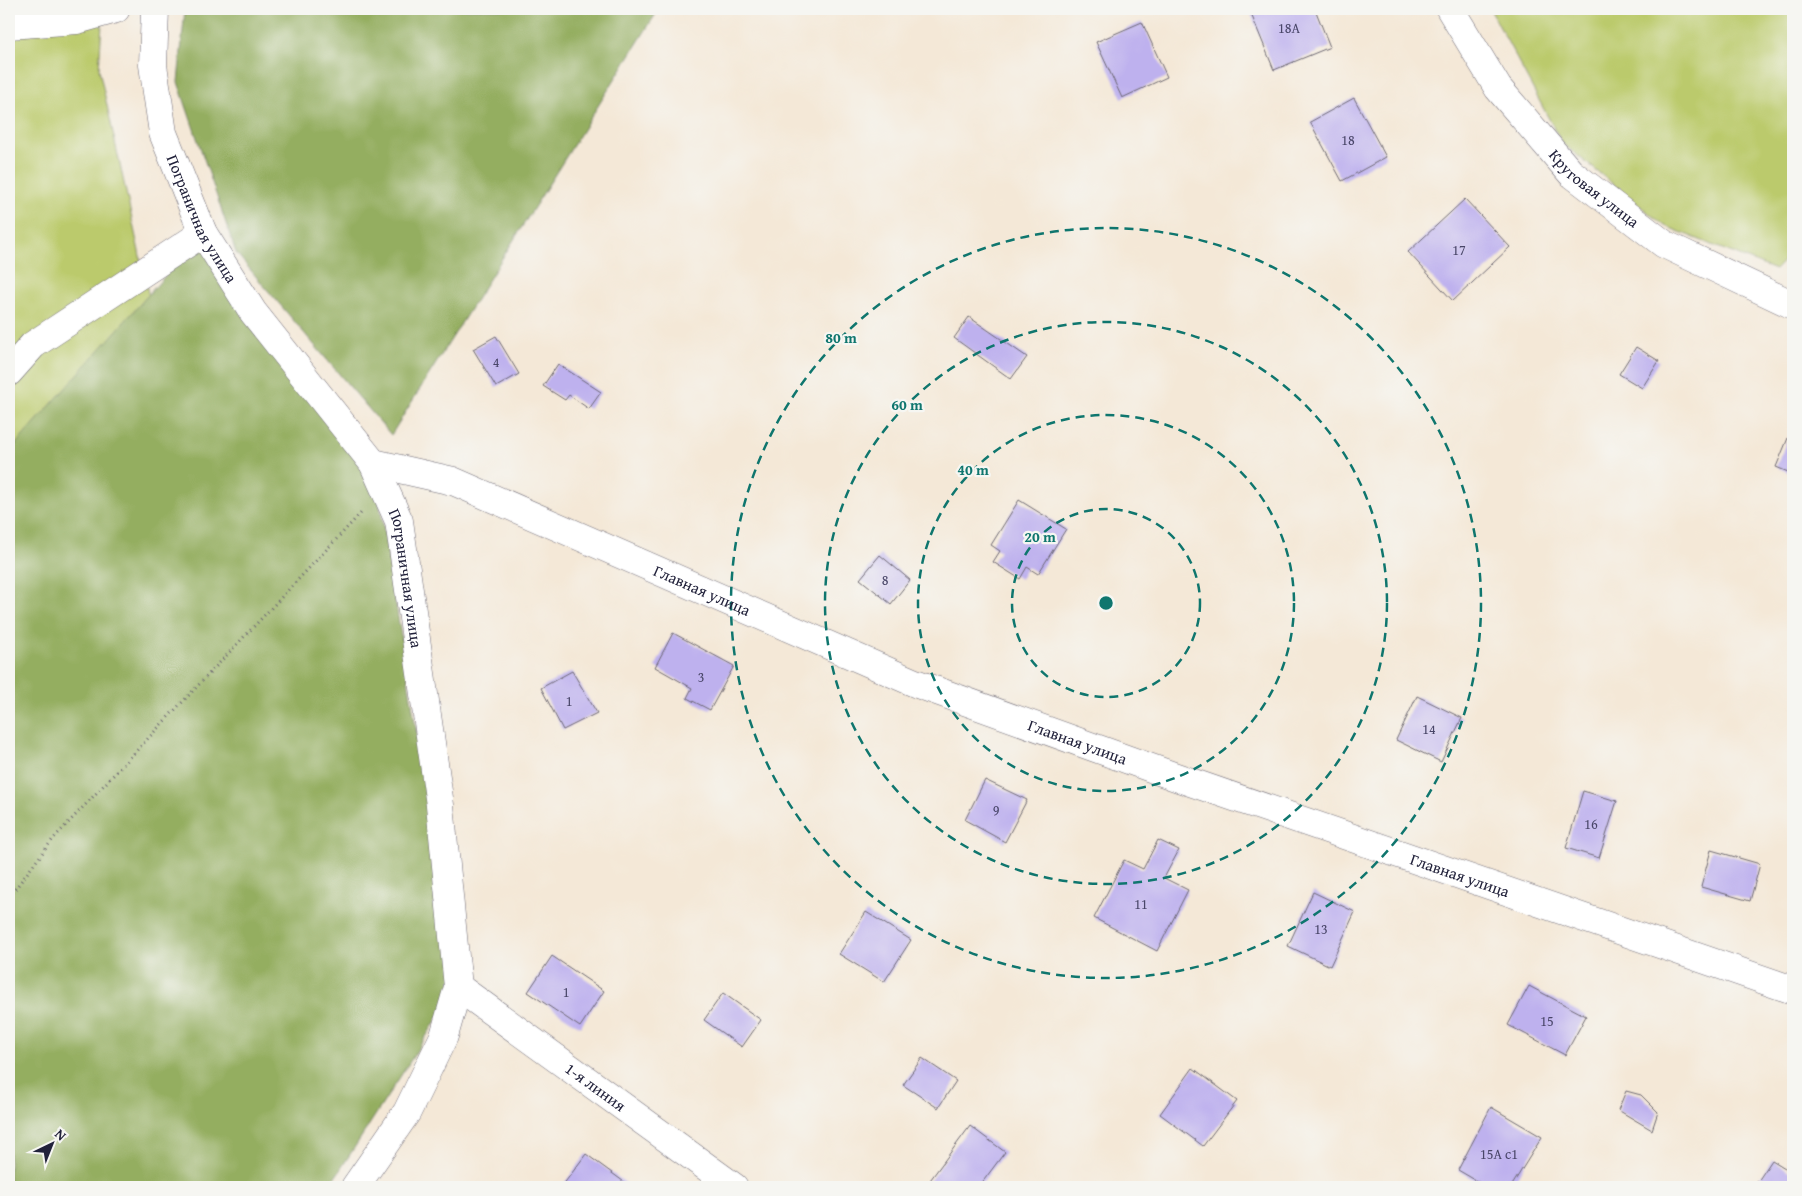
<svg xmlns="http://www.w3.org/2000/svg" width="1802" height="1196" viewBox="0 0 1802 1196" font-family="'Gentium Book Plus',serif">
<rect width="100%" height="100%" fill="#f6f6f2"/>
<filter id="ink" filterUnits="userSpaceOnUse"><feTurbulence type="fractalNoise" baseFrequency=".02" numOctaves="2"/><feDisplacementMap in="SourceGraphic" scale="10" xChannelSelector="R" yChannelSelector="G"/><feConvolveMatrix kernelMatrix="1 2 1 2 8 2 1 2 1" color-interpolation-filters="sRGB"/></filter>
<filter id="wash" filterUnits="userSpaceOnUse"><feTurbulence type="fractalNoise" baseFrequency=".0096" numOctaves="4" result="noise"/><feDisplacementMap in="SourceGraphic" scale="20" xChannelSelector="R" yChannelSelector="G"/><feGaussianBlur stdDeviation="1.12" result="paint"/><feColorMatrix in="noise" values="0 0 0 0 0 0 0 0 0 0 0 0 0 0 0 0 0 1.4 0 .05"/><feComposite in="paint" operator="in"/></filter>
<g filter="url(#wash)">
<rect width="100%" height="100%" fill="#f4e8d7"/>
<path fill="#bbca6c" stroke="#6e7654" d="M9 9H103L99 69 171 397 9 503Z
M1490 9H1793V251L1775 270 1665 226 1562 143Z"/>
<path fill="#94ae60" stroke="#5b684e" d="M185 9H659L391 435 236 253 178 82Z
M203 233 373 463 458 987 329 1187H9V452Z"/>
<g id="blocks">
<path fill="#beb1ee" d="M1249 9H1315L1330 47 1274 70Z
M1142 22 1167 77 1122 98 1096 42Z
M1354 98 1386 157 1342 181 1310 122Z
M1465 199 1510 247 1453 301 1408 252Z
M969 317 1027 357 1011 379 954 338Z
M496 336 519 374 496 387 473 349Z
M1636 347 1659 361 1642 388 1619 374Z
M558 364 601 392 589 409 569 395 565 400 543 386Z
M1793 426V474L1776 467Z
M1019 500 1066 529 1038 574 1027 567 1020 579 993 562 1000 551 991 545Z
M880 555 910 580 891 604 860 579Z
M673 633 734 666 710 710 687 698 692 688 655 667Z
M572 671 597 713 563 730 541 688Z
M1417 696 1462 718 1441 762 1396 740Z
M985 780 1027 800 1005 842 965 820Z
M1583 791 1617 801 1599 858 1566 848Z
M1158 840 1179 850 1164 878 1188 890 1157 951 1094 918 1124 860 1143 869Z
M1711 850 1760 864 1750 901 1701 887Z
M1313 892 1355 912 1330 966 1288 946Z
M866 912 911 940 884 982 839 954Z
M552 956 604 991 580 1027 528 992Z
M1529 986 1586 1016 1565 1055 1508 1025Z
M723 993 761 1020 742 1047 704 1020Z
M922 1058 956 1081 938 1108 903 1085Z
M1193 1068 1237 1101 1203 1146 1160 1114Z
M1626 1091 1641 1095 1658 1112 1652 1130 1618 1110Z
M1491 1107 1542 1137 1511 1187H1487L1458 1170Z
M970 1126 1005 1152 981 1184 985 1187H925Z
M586 1154 631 1187H566L563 1185Z
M1772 1160 1793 1173V1187H1754Z"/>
</g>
</g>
<g filter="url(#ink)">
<use href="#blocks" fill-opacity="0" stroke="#6c6772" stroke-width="1"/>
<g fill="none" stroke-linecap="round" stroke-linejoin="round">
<defs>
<g id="minor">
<path id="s1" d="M155 9 153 65 163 133 203 233 253 312 373 463 399 521 440 805 458 987 444 1036 407 1112 355 1187"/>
<path id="s2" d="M1450 9 1498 88 1571 173 1664 244 1793 305"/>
<path d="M9 25 77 20 116 9"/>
<path d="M9 372 33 345 203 233"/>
<path id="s3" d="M373 463 453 481 915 683 1176 777 1793 990"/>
<path id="s4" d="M458 987 734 1187"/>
</g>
</defs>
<use href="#minor" stroke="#6c6772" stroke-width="29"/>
<path stroke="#6c6772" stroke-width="3" stroke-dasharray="1 4" stroke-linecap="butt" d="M9 897 53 839 362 512"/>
<use href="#minor" stroke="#fff" stroke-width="28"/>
</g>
</g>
<g fill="none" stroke="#0f766e" stroke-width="2.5" stroke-dasharray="9 6">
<circle cx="1106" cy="603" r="94"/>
<circle cx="1106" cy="603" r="188"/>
<circle cx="1106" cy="603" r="281"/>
<circle cx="1106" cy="603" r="375"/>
</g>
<g text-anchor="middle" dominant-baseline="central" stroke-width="4.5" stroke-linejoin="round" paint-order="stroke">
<g font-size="14" fill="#494668">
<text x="1289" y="28">18А</text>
<text x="1348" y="140">18</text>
<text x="1459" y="250">17</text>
<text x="496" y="362">4</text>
<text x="885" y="580">8</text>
<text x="701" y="677">3</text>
<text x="569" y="701">1</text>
<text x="1429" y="729">14</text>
<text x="996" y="810">9</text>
<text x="1591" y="824">16</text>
<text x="1141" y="904">11</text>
<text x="1321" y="929">13</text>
<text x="566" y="992">1</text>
<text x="1547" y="1021">15</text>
<text x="1499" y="1154">15А с1</text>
</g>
<g font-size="16" fill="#22223b" stroke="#f6f6f2">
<text stroke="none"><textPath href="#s2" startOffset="232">Круговая улица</textPath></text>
<text stroke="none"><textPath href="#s1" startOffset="219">Пограничная улица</textPath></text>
<text stroke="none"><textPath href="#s1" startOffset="640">Пограничная улица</textPath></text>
<text stroke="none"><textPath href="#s3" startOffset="354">Главная улица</textPath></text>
<text stroke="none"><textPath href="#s3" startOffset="759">Главная улица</textPath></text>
<text stroke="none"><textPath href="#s3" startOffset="1164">Главная улица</textPath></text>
<text stroke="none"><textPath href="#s4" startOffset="170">1-я линия</textPath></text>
</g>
</g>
<circle cx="1106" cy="603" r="8" fill="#0f766e" stroke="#f6f6f2" stroke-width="2.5"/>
<g font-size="15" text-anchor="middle" font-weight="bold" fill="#0f766e" stroke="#f6f6f2" stroke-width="4.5" stroke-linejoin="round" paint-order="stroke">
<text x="841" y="343">80 m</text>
<text x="907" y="410">60 m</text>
<text x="973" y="475">40 m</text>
<text x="1040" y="542">20 m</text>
</g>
<rect width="1802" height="1196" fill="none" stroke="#f6f6f2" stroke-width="30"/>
<g transform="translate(52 1144) rotate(43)" stroke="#f6f6f2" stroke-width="4" paint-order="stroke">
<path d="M0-4L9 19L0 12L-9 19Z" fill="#22223b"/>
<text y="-8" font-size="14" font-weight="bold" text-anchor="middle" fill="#22223b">N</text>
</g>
</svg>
